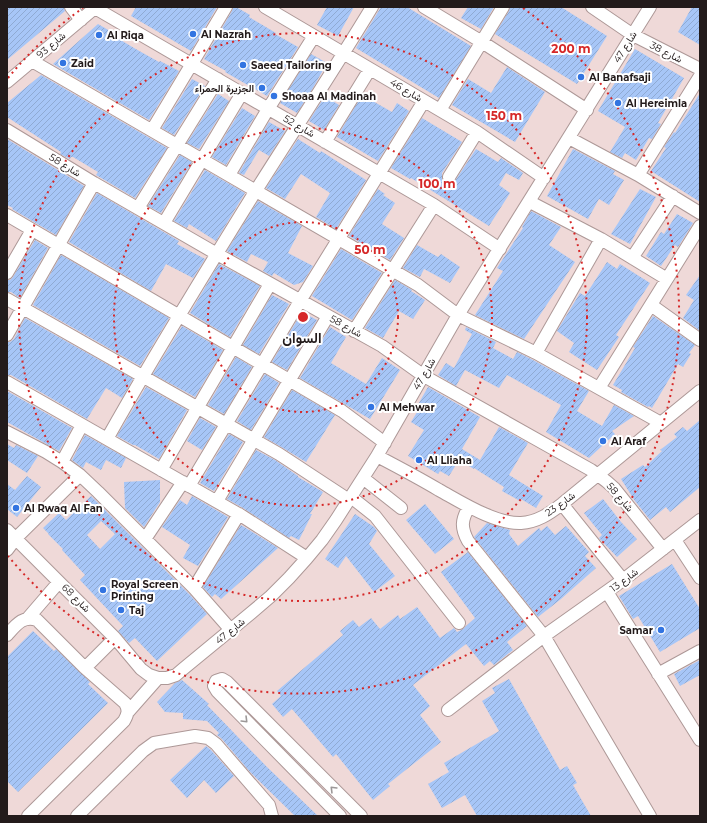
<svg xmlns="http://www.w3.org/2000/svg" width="707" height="823" viewBox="0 0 707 823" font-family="Montserrat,Vazirmatn,sans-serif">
<defs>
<pattern id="building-hatch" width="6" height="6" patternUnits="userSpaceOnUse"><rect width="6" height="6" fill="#a7c6f7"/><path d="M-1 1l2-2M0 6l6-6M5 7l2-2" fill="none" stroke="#8faad3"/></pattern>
</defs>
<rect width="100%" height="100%" fill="#efd9d8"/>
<path fill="url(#building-hatch)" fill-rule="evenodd" d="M7 7H64L65 11 7 60Z
M136 7H217L191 51 131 16Z
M233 7H236L250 15 249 17 276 33 275 34 298 47 267 96 225 72 226 71 204 59 232 11Z
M327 7H354L338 36 317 25Z
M381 7H407L471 46 439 98 356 48Z
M468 7H494L481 29 461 18Z
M510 7H561L607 36 577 84 495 34 509 11Z
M692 7H700V45L678 32Z
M98 24 110 31 109 33 134 48 159 62 160 61 179 71 149 120 53 64Z
M635 49 684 78 658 123 661 124 652 139 649 138 636 160 625 153 622 158 610 152 625 127 598 111Z
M311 54 327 63 313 88 297 113 280 103Z
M507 67 545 92 515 142 452 105 468 79 491 93Z
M41 75 167 148 135 198 96 175 98 172 73 157H71L70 159 60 154 61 152 7 117V103Z
M192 79 205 86 174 135 162 128Z
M700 93V202L651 171 666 148 664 147 674 132 675 133Z
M218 94 229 101 199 149 187 143Z
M362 95 392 112 397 103 409 111 378 161 337 137Z
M325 96 339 105 324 130 309 121Z
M242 108 255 116 226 165 212 157Z
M422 118 462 142 442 173V180L445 184H449L453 183 455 181 476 149 498 162 501 158 523 173 519 180 506 173 499 185 510 193 489 226 411 178 410 179 391 168Z
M269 122 285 131 269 156 259 150 244 175 239 173Z
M7 139 84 186 56 235 12 209 13 208 7 205Z
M298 139 320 153 321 151 366 180 336 229 316 217 330 193 301 174 285 199 266 188Z
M573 149 615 171 613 174 624 180 609 205 599 199 588 219 547 196Z
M180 155 192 162 161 213 148 206Z
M205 170 245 193 216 241 189 224 187 228 174 221Z
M378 189 385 194 383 195 395 203 382 224 404 238 390 260 349 236Z
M640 189 656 197 630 244 611 234Z
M97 193 179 241 177 244 205 259 193 278 166 264 151 291 69 242Z
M258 201 302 226 288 253 313 266 303 282 294 285 274 273 272 276 263 271 268 262 251 254 247 262 227 251Z
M531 211 561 227 549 245 575 262 524 339 475 315 503 271 497 268 523 228 522 227Z
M677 214 693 223 678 247 675 245 661 266 646 256 661 232 664 234Z
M35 240 48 248 20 298 11 292H7V280H10L13 277Z
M417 245 438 257 441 254 460 267 450 283 424 269 420 277 403 268Z
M341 249 382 273 352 320 312 296Z
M61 255 169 318 140 366 33 305Z
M607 262 617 269 620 264 650 283 616 335 619 337 597 370 569 352 574 343 557 331 580 293 585 296Z
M219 264 260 286 230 337 190 313Z
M700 275V331L683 318 694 300 686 295Z
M395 280 412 290 411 291 425 300 413 319 399 311 383 338 365 328Z
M272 295 289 304 259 354 243 345Z
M302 312 317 320 287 370 272 362Z
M653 316 695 345 689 353 691 354 683 367 678 364 652 408 649 406 648 407 621 392 622 390 613 385 635 348 633 347Z
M25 318 133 379 122 398 106 388 87 419 11 375H7V342H10L14 339Z
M182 326 223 350 195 397 153 374Z
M330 327 346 337 331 363 366 384 382 358 400 370 370 419 300 378Z
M466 327 496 342 493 348 513 359 517 352 533 360 589 391 577 411 602 426 614 405 634 416 612 431 615 434 589 458 546 432 561 405 507 375 499 388 465 370 456 386 438 375 446 363 454 368 472 334 465 330Z
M236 357 252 367 224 414 208 405Z
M265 374 279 383 251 430 237 421Z
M146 387 187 410 159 459 135 445H133L117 436Z
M428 387 480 417 462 449 480 460 499 427 528 443 509 475 543 496 536 508 521 499 520 501 502 491 504 487 474 468V469L459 460 449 476 440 471 438 474 408 456 424 430 411 422 419 409 416 408Z
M292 390 335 415 306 462 283 448 264 437Z
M7 391 72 428 59 451 7 422Z
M200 418 216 427 202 450 187 441Z
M700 420V487L670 512 666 507 650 520 635 501 621 479 643 465 645 467 662 451 660 450 677 437 674 434 683 427 687 431Z
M229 434 243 442 214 491 200 483Z
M85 435 126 458 121 468 106 460 101 470 86 462 83 468 72 460Z
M7 444 14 448 16 445 38 456 27 473 7 460Z
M256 450 275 460 298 476V477L323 492 310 514H312L299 540 291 536 289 538 243 508 227 499Z
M27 476 41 487 17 517 7 509V484L15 490Z
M160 480V502L144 527 125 508 124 482Z
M91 496 191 596 207 614 157 661 135 638 129 643 118 631 123 626 80 580 85 575 62 550 63 549 48 534H49L43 528 59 513 66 520ZM101 521 115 534 100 549 87 535Z
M192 496 228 517 198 566 183 558 190 545 162 527 180 500 187 505Z
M603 499 621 522 637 539 617 557 599 538 602 535 584 513Z
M425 504 454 539 435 554 406 520Z
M355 514 374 527 377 531 369 544 395 576 374 592 346 556 338 568 325 559Z
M487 523 510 530 509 534 518 546 539 528 541 531 547 526 555 535 566 526 589 552 585 556 596 568 561 599 538 617 474 537Z
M241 525 278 548 221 599 215 594 212 597 203 587Z
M468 552 527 626 507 642 513 650 494 665 490 661 484 666 466 644 413 685 430 706 420 715 441 742 388 784 390 786 373 800 336 754 333 757 292 709 283 717 272 704 281 696 277 691 343 635 340 631 353 620 359 627 371 618 380 629 398 615 400 619 417 607 440 638 454 628 457 632 463 629 466 626 475 618 441 572Z
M672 564 700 609V628L660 652 638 616 633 619 619 596Z
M33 631 54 651 56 649 90 682 88 684 108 703 18 792 7 781V657Z
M700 660V675L680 686 674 674Z
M509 679 560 770 567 766 577 783 573 785 591 816H477L465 795 442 808 428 784 449 772 444 763 499 731 482 701 495 693 492 688Z
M182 680 209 704 207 705 267 767 318 816H295L250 772 222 739 217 735 219 733 207 721 183 719V713L165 712 157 702 175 683Z
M206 746 211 750 234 776 216 793 204 780 187 798 170 780Z"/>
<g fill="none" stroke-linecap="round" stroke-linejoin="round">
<defs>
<path id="minor" d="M71 7 81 20
M265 7 477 132 544 178
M424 7 482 42 587 110
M592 7 633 35 700 69
M95 8 434 205 500 249
M32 61 418 285 458 315 536 353 661 423
M7 82 96 7
M440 110 503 7
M7 130 94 183 217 254 382 346 424 376 591 470 606 481 614 488 663 549
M152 130 226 7
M569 138 638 175 700 213
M325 142 370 69
M229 175 268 109 314 36
M638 175 700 76
M449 177 477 132
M530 202 601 239 667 279
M138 208 218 79
M7 215 342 411 385 443
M164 223 242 93
M632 258 673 196
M7 273 32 230
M7 299 279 454 349 500
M651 305 700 340
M354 331 434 205
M7 335 94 183
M536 353 601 239
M7 382 242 516 307 558
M599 388 700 226
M7 432 46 452 62 462 80 475 98 492 194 588 231 630
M107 439C154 355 204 274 255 192 294 130 334 70 372 7
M377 456C398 467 419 478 439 490 461 502 495 524 521 523 537 522 549 514 562 504L700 391
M62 462 82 425
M161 470 270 284
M363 478 401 508
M189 486 300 301 424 101
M351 497 375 516 459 623
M217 501 328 316
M562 504 623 580
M469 507C461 520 461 528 468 541L544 636 650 816
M7 530 115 638 141 669 149 675 158 678H167L176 675 183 669 251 613 271 596 289 578 307 558 322 540 336 520 377 456 458 315 650 7
M145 539 183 482
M675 540 700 578
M7 550 16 538 80 475
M194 588 239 514
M607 592 700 740
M28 618 59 582
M7 635C16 625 23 615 37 620L85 668 125 703C129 710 128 714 124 721L28 816
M85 668 115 638
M658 674 700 651
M448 710 544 636 623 580 700 520
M128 712 158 678
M77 816 143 751 154 743 195 736 208 738 216 744 269 805 272 816
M340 816 217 691 214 686 216 681 222 679 227 682 361 816"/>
</defs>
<use href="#minor" stroke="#ad9897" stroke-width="14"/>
<use href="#minor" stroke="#fff" stroke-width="12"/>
</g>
<defs><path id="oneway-chevron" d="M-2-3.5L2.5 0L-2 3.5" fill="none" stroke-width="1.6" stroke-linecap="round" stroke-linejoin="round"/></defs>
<g stroke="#9c9898">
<use href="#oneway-chevron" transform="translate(245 720) rotate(45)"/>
<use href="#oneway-chevron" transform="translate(333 789) rotate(-135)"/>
</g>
<g fill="none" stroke="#d62828" stroke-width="2" stroke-dasharray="2 4">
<circle cx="303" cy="317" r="95"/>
<circle cx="303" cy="317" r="189"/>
<circle cx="303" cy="317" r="284"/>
<path d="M8 78A379 379 0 0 1 83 8M523 8A379 379 0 1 1 8 556"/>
</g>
<g fill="#3274e1" stroke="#fff" stroke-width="1.5">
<circle cx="193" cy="34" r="4"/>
<circle cx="99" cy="35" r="4"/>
<circle cx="63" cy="63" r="4"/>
<circle cx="243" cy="65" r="4"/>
<circle cx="581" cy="77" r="4"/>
<circle cx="262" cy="88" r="4"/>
<circle cx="274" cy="96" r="4"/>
<circle cx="618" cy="103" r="4"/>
<circle cx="371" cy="407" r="4"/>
<circle cx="603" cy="441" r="4"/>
<circle cx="419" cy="460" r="4"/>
<circle cx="16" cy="508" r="4"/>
<circle cx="103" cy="590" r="4"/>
<circle cx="121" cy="610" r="4"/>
<circle cx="661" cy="630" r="4"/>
</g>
<g text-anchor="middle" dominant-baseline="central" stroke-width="4" stroke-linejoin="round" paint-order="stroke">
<g font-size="10" font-weight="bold" fill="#231b1b" stroke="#fff" text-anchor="start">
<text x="201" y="34">Al Nazrah</text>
<text x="107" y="35">Al Riqa</text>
<text x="71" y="63">Zaid</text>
<text x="251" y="65">Saeed Tailoring</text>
<text x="589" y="77">Al Banafsaji</text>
<text x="254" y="88" text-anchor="end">الجزيرة الحمراء</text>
<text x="282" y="96">Shoaa Al Madinah</text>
<text x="626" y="103">Al Hereimla</text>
<text x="379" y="407">Al Mehwar</text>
<text x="611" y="441">Al Araf</text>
<text x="427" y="460">Al Lliaha</text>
<text x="24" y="508">Al Rwaq Al Fan</text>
<text x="111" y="584">Royal Screen<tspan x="111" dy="12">Printing</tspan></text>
<text x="129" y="610">Taj</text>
<text x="653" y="630" text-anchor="end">Samar</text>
</g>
<g font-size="10" fill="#231b1b" stroke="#fff">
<text transform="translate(51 45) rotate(-40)">شارع 93</text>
<text transform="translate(625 47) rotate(-58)">شارع 47</text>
<text transform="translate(666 52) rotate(27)">شارع 38</text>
<text transform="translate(406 90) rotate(30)">شارع 46</text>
<text transform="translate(299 126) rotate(30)">شارع 52</text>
<text transform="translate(65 165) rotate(31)">شارع 58</text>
<text transform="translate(346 326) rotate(29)">شارع 58</text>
<text transform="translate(424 374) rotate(-60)">شارع 47</text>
<text transform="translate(620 497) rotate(49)">شارع 58</text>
<text transform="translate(560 504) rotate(-36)">شارع 23</text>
<text transform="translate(624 580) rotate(-37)">شارع 13</text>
<text transform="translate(76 598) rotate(45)">شارع 68</text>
<text transform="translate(230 631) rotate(-39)">شارع 47</text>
</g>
<g font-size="14" font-weight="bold" fill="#231b1b" stroke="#fff">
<text x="302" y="338">السوان</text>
</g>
</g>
<circle cx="303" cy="317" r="6" fill="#d62828" stroke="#fff" stroke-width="2"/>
<g font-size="12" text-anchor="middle" font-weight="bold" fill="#d62828" stroke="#fff" stroke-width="4" stroke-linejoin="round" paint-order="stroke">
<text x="571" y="53">200 m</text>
<text x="504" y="120">150 m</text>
<text x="437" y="188">100 m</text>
<text x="370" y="254">50 m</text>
</g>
<rect width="707" height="823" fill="none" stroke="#231b1b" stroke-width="16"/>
</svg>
